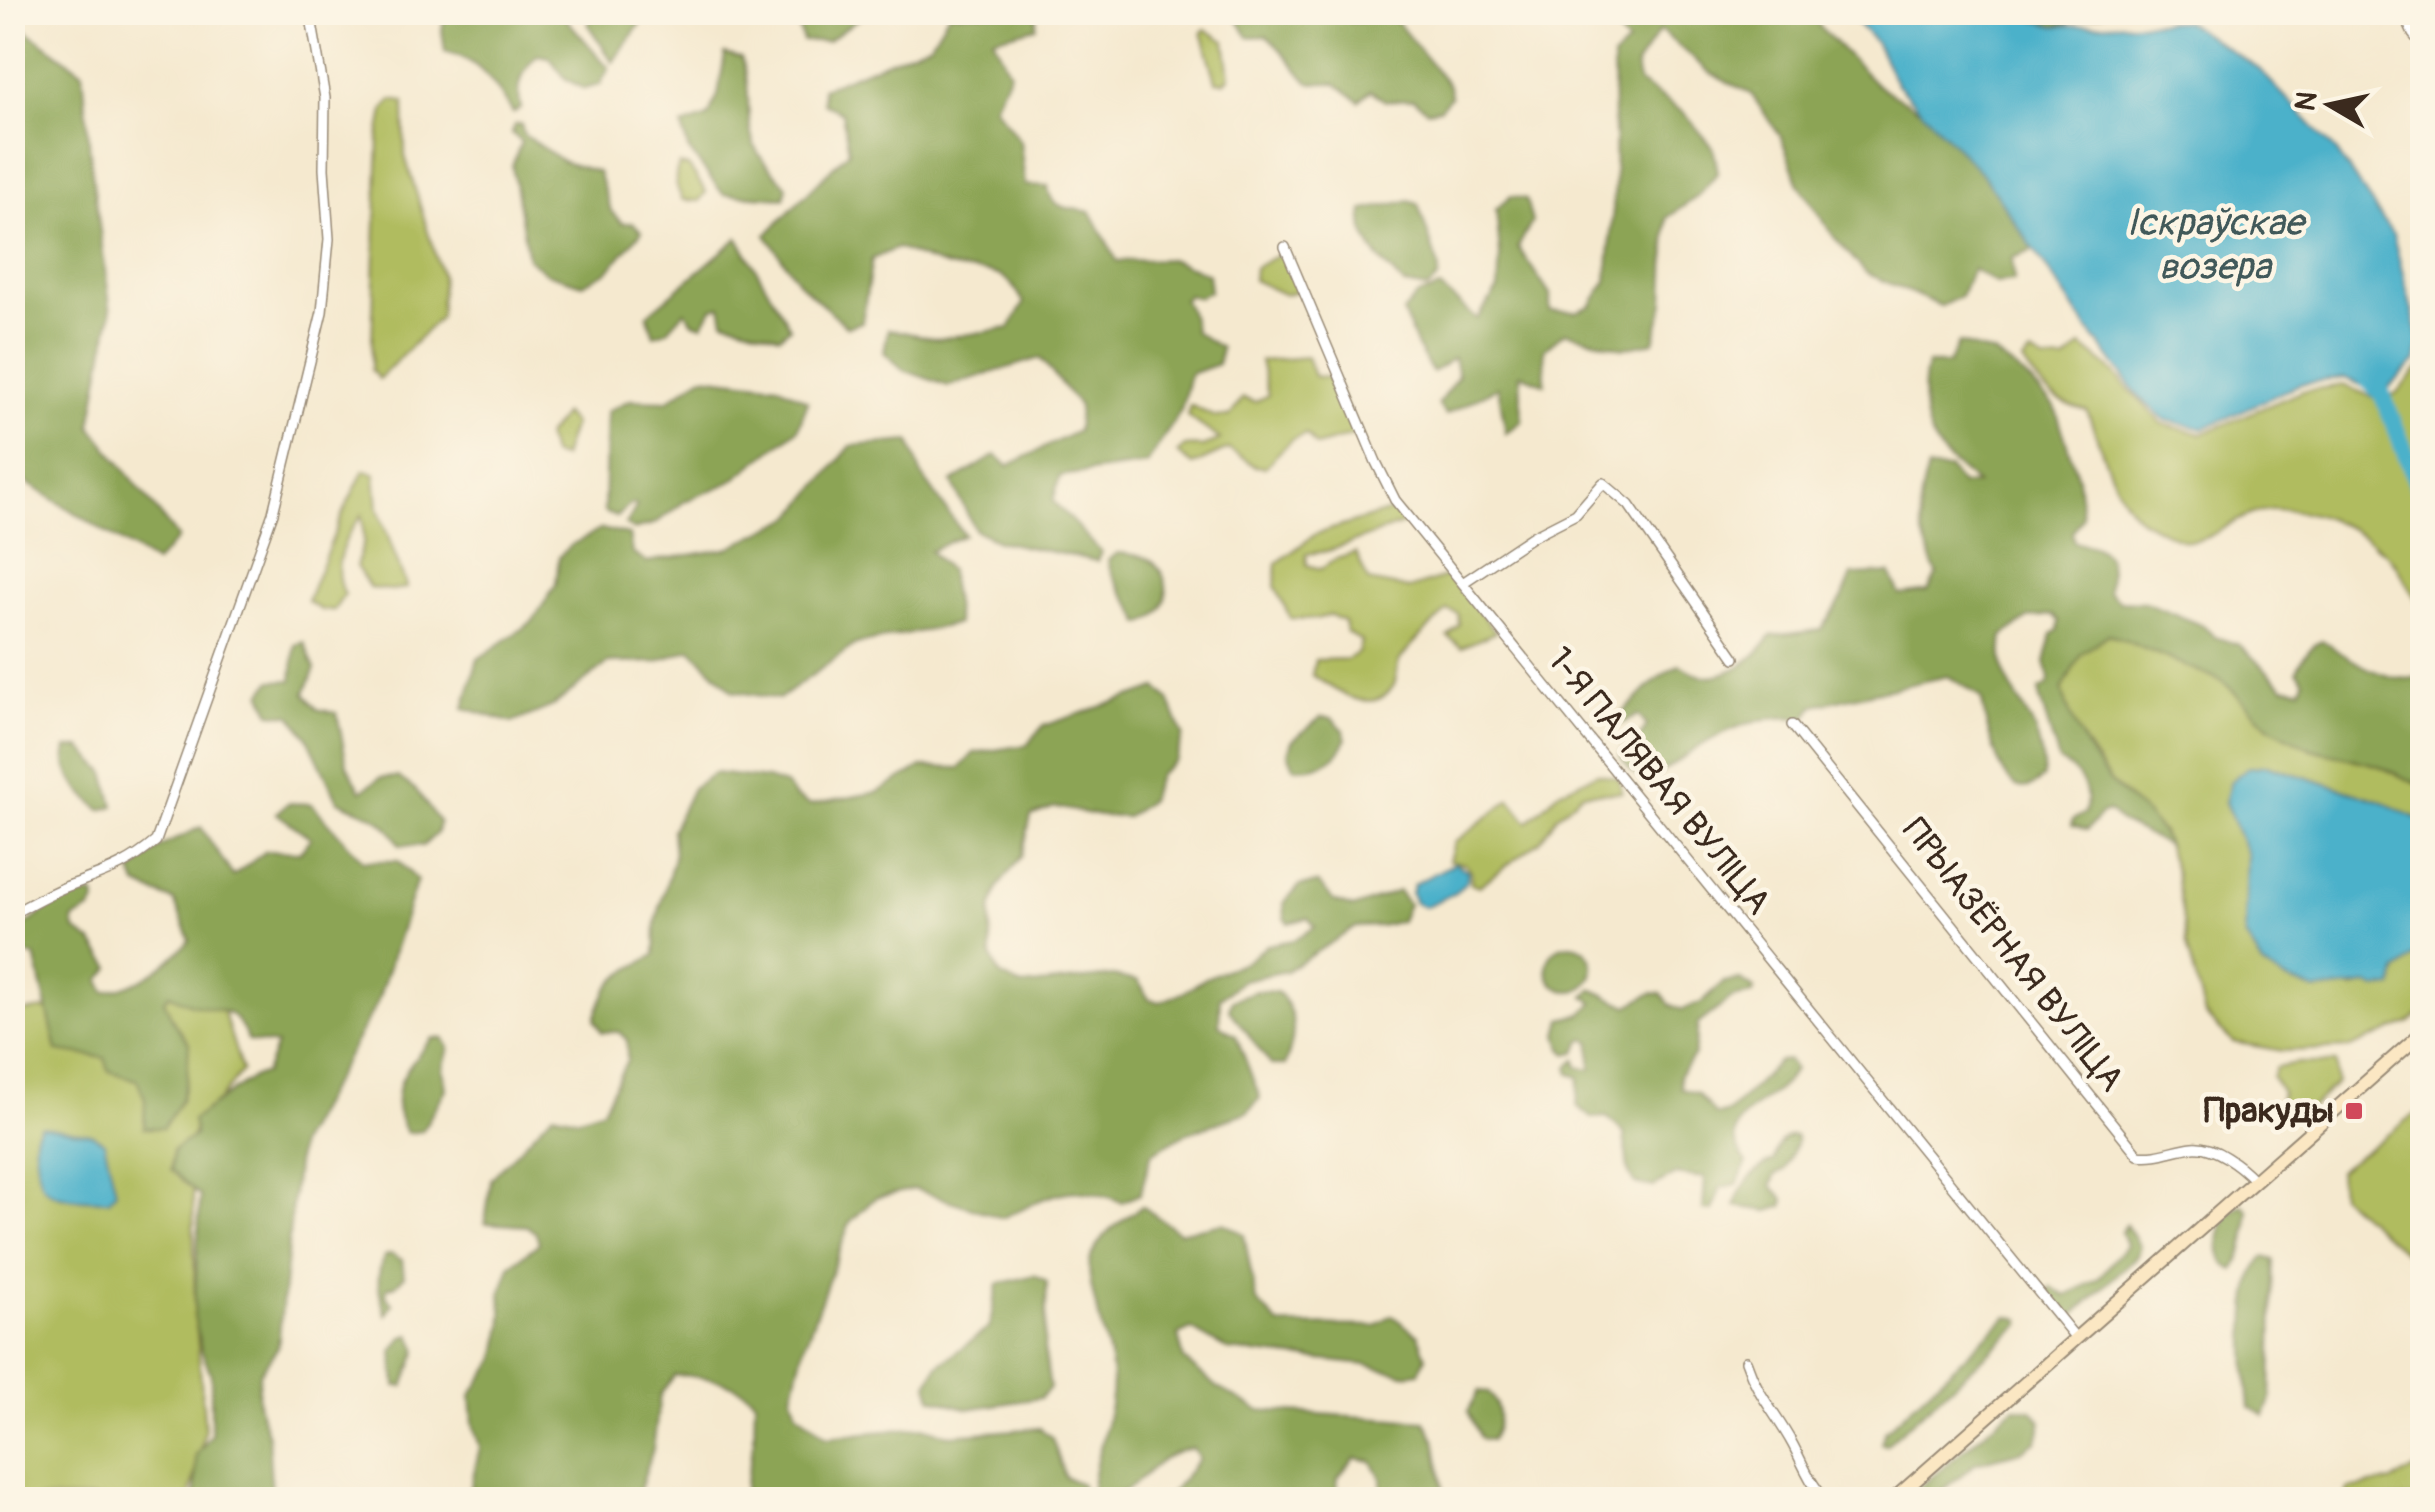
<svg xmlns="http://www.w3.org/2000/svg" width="2435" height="1512" viewBox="0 0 2435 1512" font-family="Pangolin,sans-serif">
<rect width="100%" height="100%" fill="#fcf5e5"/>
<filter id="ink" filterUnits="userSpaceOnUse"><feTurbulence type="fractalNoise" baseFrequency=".01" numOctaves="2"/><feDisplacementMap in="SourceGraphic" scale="20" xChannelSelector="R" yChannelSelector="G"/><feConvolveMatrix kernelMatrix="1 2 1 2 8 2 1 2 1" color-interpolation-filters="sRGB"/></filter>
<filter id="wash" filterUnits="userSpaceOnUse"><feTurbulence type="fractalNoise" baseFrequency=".0048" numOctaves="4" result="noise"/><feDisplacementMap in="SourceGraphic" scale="40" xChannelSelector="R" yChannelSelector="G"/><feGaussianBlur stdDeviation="2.25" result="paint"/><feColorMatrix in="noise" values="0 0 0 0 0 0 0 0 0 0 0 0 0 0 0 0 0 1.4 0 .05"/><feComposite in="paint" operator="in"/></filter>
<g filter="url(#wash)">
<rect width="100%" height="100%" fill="#f5e9cf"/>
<path fill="#b0bc5e" stroke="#76733e" stroke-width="2.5" d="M1205 29 1225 41 1230 77 1224 82 1216 81 1202 32Z
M392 100 404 102 405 156 442 277 440 317 379 379 371 370 379 137 384 110Z
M679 165 689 167 706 192 699 201 683 200C676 188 673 178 679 165Z
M1282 253 1296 280 1297 291 1285 295 1253 280 1254 268Z
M2082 346 2107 366 2162 424 2202 434 2302 391 2343 385 2375 398 2395 394 2422 365V609C2413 594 2404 577 2394 563 2368 529 2297 499 2255 513 2234 519 2213 539 2192 541 2181 542 2144 523 2136 515 2113 492 2099 441 2087 411 2055 403 2041 390 2023 362L2031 354 2044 361 2065 362Z
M1307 357 1314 376 1334 378 1357 434 1316 446 1306 434 1291 440 1265 467 1255 466 1228 449 1193 465 1177 453 1185 446 1203 447 1220 439 1187 416 1190 405 1215 417 1230 416 1243 398 1255 402 1268 395 1260 361Z
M564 414 573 424 562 458 551 455 546 436Z
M364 470 375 474 378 509 407 588 392 590 370 588 356 566 364 542 362 515C344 537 330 567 344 595L334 610H321L307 601 342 515Z
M1390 511 1402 515 1405 523 1329 551 1306 554 1307 565 1321 569 1336 559 1356 553 1368 581 1409 589 1448 576 1496 632 1462 647 1448 637 1459 625 1458 614 1447 610C1433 626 1409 644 1399 662 1396 669 1397 678 1394 685 1373 719 1334 690 1312 675L1315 660 1347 659 1358 653 1361 641 1346 632 1344 622 1330 615 1316 619 1290 618 1275 586 1277 563 1316 534Z
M2109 634 2223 681 2270 727 2312 749 2377 765 2422 786V825L2420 820 2381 801 2266 765 2225 802 2247 854V881L2353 989 2397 972 2422 949V1012L2409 1023 2350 1048 2283 1051 2233 1042 2205 1015 2187 945 2176 874 2162 832 2109 780 2074 728 2062 690 2081 654Z
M1597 773 1619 778 1622 792 1582 793 1557 816 1540 841 1479 886 1471 883V871L1465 864 1449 860 1454 843 1510 799 1528 822 1559 792Z
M216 988 242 1071 192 1135 195 1307 205 1430 189 1499H13L12 1013Z
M2298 1063H2336L2337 1083 2310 1108 2286 1112 2279 1101 2282 1092 2272 1077 2276 1067Z
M2422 1109V1268L2340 1195 2338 1171Z
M2422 1465V1499H2345L2348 1489 2392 1481Z"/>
<path fill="#8ca455" stroke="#64673a" stroke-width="2.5" d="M445 13H561L609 68 600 85 584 89 566 79 549 57 537 55C522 71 516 86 521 108L513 113C497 86 477 57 445 52L442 30Z
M594 13V12L648 13 613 62 588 25Z
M785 13V12L867 13 827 41H803L796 20Z
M949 13H1037L1036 27 993 38 1010 72 994 106 1020 141 1025 185 1048 186C1049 210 1072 208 1091 212L1117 261 1170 259 1208 274 1210 291 1197 298 1189 295 1183 299 1192 316 1194 331 1221 348 1218 364 1190 374 1181 410 1147 464 1060 476 1053 501 1101 552 1097 561 998 541 975 530 952 482 996 455 1008 466 1077 431 1079 406 1040 358 948 386 903 370 884 352 888 329 937 339 1010 328 1024 303C1005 267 993 274 958 269 938 266 916 255 897 248L872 259 862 322 847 327 800 284 766 235 849 151 842 113 823 103 822 88 931 43Z
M1233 13H1348L1351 22 1382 17 1396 21 1449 86 1451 96 1440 108 1427 110 1413 99 1385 101 1371 90 1359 101 1335 83H1309C1294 67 1283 49 1266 36L1248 37Z
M1613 13H1812L1820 27 1877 85 1928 114 1984 176 2034 250 2012 258 2014 281 1996 283 1972 269 1961 296 1941 306 1866 273 1834 237 1799 185 1781 137 1751 94 1710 73 1660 30 1636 65 1639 83 1684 113 1713 147 1718 172 1698 196 1667 218 1664 303 1654 342 1623 348 1565 332 1544 349 1545 384 1520 374 1522 421 1506 433 1498 387 1445 415 1438 404 1458 376 1454 358 1432 372 1416 345 1403 312 1417 296 1440 288 1477 319 1498 289 1500 255 1496 209 1511 196 1526 199 1532 222 1518 247 1550 295V311L1576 312 1591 306 1607 281 1615 184 1613 58 1628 44 1615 30Z
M2008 13H2103L2055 26Z
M13 21 83 72 91 164 111 313 91 426 178 538 155 563 13 474Z
M725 54 741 58C754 88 742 121 757 151 764 164 778 175 787 187L784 198 723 194 688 149 682 126 708 117 718 95Z
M521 124 524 135 564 162 598 172 611 211 622 223H633L642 231 608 271 583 284 546 273 528 258 512 166 521 142 512 133 515 125Z
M1409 201 1418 204 1439 268 1438 279 1427 289 1404 285C1384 264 1357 241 1364 210Z
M738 238 790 327 780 336 724 320 721 306 712 308 703 325 693 322 685 311 667 331 654 335 647 315Z
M1958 343 1994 354 2024 376 2055 407 2078 478 2082 516 2072 533 2074 542C2109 546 2113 557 2108 591L2119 601 2145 602 2202 625 2215 637 2240 645 2284 687 2301 689 2304 681 2297 671C2301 659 2310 646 2322 641 2349 658 2391 688 2422 676V786L2377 765 2312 749 2270 727 2223 681 2109 634 2081 654 2062 690C2072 723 2087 754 2110 781 2128 802 2157 818 2167 845L2120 822 2109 811 2102 813 2087 830 2072 825 2073 820 2085 813C2091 789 2081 773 2059 761L2040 699V690L2048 685 2050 679 2045 663 2052 634 2058 630 2059 621 2052 615 2029 618 2003 636C1996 682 2019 693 2035 731 2041 746 2043 761 2044 777 2008 813 1994 750 1986 723 1984 717 1984 704 1981 699 1975 691 1956 682 1948 676L1815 705 1805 719C1743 709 1695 749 1647 783L1631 771 1620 757 1621 750 1637 741 1647 726 1638 715 1617 726 1616 718C1642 698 1649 680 1680 665 1686 668 1696 675 1702 676 1731 678 1757 657 1771 636L1821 630 1842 599 1852 575 1890 573 1900 595 1928 591 1937 574C1920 534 1913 512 1928 469H1949L1962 485 1977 484C1964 472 1944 459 1935 444 1922 422 1921 388 1927 364H1948Z
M703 376 778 385 808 401 798 429 731 482 685 501 656 523 634 530 626 525 637 505 631 504 616 517 604 512 607 411 630 400 667 401Z
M910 441 921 474 964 535 930 551 949 570 957 624 856 644 779 699 733 691 691 649 656 662 608 663 553 706 512 723 464 708 478 659 533 621 556 584 559 557 571 545 602 529 629 535 632 553 646 562 726 549 792 517 851 446Z
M1118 553C1130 554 1147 555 1156 565 1174 586 1168 615 1141 624 1133 600 1112 585 1108 560Z
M304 642 315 669 305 693 317 709 337 713 347 765 361 791 380 778 398 777 416 790 439 822 437 833 423 846 400 845C382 814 369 815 338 801L307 736 291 715 271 713 262 694 271 681 292 680 295 645Z
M1157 688 1169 700 1183 735 1176 760 1159 774 1149 801 1127 817 1100 816 1055 807 1031 816 1022 856 998 887 991 911V955L1000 975 1021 986 1113 976 1138 981 1149 999 1160 1002 1183 993 1205 978 1249 960 1267 945 1294 940 1315 927 1308 918 1289 923 1285 918 1284 903 1299 886 1318 883 1334 901 1353 908 1398 891 1408 904 1401 921 1381 926 1356 927 1286 971 1243 980 1220 998 1219 1025 1236 1035 1260 1098 1248 1112 1185 1134 1152 1153 1140 1194 1122 1202C1068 1180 1050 1196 1002 1218L914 1189 875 1198 850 1222 804 1346 792 1396 797 1412 827 1437 923 1427 950 1435 1040 1428 1052 1438 1065 1477 1082 1484 1081 1498 743 1499 754 1441 755 1400C737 1380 702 1376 675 1375L660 1395 653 1449 637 1499H468L480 1447 473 1424 471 1395 496 1359 503 1324 501 1293 510 1266 539 1243 536 1233 527 1226 485 1223 491 1179 553 1113 577 1118 603 1109 627 1060V1040L619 1032H602L595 1019C607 977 620 975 655 955L656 922 674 857 672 830 692 788 714 773 767 779 785 785 795 797 809 805 878 792 922 767 960 768 974 753 1027 745 1043 726Z
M1321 717 1332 718 1344 730 1346 740C1336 761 1318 770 1294 767L1288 753 1292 741Z
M67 748H81L105 772 114 806 101 810C82 793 60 775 67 748Z
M288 803 312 804 363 861H398L417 880 377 1003 298 1145 278 1347 259 1374 258 1403 268 1436 272 1499H195L196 1455 211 1435V1374L201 1350 194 1316 200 1196 171 1170 173 1150 195 1135 192 1120 251 1078 265 1073 276 1045 248 1041C232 1003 225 1014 192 1004 184 1002 176 997 169 994L164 1001 175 1024 189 1043 187 1078 181 1100 163 1128H144L145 1099 137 1080 109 1071 105 1058 57 1051 35 956 13 954V932L18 931C38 915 67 893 94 895L96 901 90 910 73 920 75 930 92 942 111 968 100 980 105 992C142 985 165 967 190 940L174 901 137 885 132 872 160 847 201 827 233 876 266 851 300 852 311 838 276 813Z
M1547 968a23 23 0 1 1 46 0a23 23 0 1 1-46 0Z
M1741 980 1754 989 1753 994 1732 998 1698 1024 1694 1055 1679 1076 1681 1089 1697 1093 1716 1115 1729 1112 1779 1061 1788 1060 1794 1069C1779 1106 1707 1113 1747 1163L1737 1184 1721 1187 1712 1211 1703 1210 1705 1178 1675 1174 1654 1187 1634 1183 1628 1171 1624 1133 1607 1117 1592 1118 1577 1106 1579 1077 1570 1074 1568 1067 1576 1059 1578 1067 1591 1069V1042L1587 1039 1581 1042 1576 1052 1567 1054 1562 1049 1558 1034 1562 1019 1582 1014 1593 1003 1585 996 1592 989 1628 1006 1652 993 1662 994 1671 1005 1682 1010 1701 1003 1724 982Z
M1256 991 1277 992C1299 1014 1295 1038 1285 1065H1271L1229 1009 1232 1000Z
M433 1038 444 1039 449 1048 443 1069 446 1089 422 1131 407 1133C382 1094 407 1067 433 1038Z
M1795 1136 1797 1140 1785 1170 1775 1175 1772 1186 1784 1199 1783 1206 1768 1211 1735 1206C1738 1188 1757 1167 1774 1161 1777 1147 1779 1137 1795 1136Z
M2242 1205 2248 1210C2248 1228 2245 1255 2234 1270 2209 1261 2218 1211 2242 1205Z
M1142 1206 1179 1232 1223 1223 1244 1234 1256 1300 1279 1325 1376 1326 1391 1315 1418 1335 1426 1357 1419 1372 1403 1374 1367 1365 1228 1350 1191 1329 1178 1335 1184 1360 1218 1388 1259 1410 1425 1421 1435 1440 1445 1499H1380L1382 1480 1372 1461 1355 1458 1338 1478 1336 1499H1166L1199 1459 1193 1448C1142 1457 1140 1502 1091 1499 1092 1456 1117 1412 1111 1368 1108 1344 1085 1281 1090 1261 1096 1236 1122 1221 1142 1206Z
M2126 1225 2140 1246 2137 1256 2075 1314 2066 1316 2048 1294 2051 1287 2066 1296 2099 1278 2126 1245 2121 1232Z
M391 1254 402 1260 404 1276 396 1285 387 1288 386 1296 393 1304 386 1315C379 1292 374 1277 385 1256Z
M2264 1257 2274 1260 2271 1400 2265 1416 2250 1407C2246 1373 2239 1281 2264 1257Z
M1035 1275 1047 1282 1044 1349 1050 1388 1040 1398 968 1409 932 1398 928 1384 938 1365 989 1328 998 1284Z
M2008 1316 2020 1319 2021 1324 1886 1445 1881 1443 1885 1431Z
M411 1335 418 1350 404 1386H396L393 1351 403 1337Z
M1479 1391 1488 1392C1501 1406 1501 1424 1491 1440L1481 1439 1468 1411Z
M2014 1407 2032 1410 2042 1422 2037 1441 2021 1451 1976 1463 1931 1499H1906Z"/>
<path fill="#4bb1ca" stroke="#436e74" stroke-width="2.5" d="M1848 13H2008L2055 26 2185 21 2259 69 2337 152 2393 235 2420 342 2416 361 2382 394 2345 378 2300 384 2203 429 2165 420 2140 398 2087 328 1984 176 1896 83 1875 42Z
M2266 765 2381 801 2420 820 2422 825V949L2397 972 2393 987 2376 989 2368 985 2317 991 2286 980 2263 966 2245 936 2247 854 2225 802 2231 781 2247 768Z
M1455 863 1468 871 1467 880 1455 893 1424 907 1415 903 1411 893 1414 884Z
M40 1126 91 1134 104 1142 116 1191 109 1200C90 1199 50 1202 41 1182 38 1175 37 1165 36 1157 34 1145 33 1137 40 1126Z"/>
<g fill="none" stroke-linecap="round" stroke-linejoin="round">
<path stroke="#4bb1ca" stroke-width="18" d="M2367 379 2382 394 2422 495"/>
</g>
</g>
<g filter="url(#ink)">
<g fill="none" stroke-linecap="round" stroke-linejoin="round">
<defs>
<path id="street" d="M2403 12 2413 34 2422 45
M1285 247 1376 462 1395 500 2075 1337
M1464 582 1533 536 1576 514 1603 483 1629 505 1735 658
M1792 725 2138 1155C2157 1158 2174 1149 2193 1147 2214 1145 2241 1166 2254 1180
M12 914C31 904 51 892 71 885 106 872 127 866 156 841L273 513 322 312 329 239 324 169 325 98 310 12
M1746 1361C1758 1397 1776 1413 1793 1445 1803 1464 1810 1484 1826 1500"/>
<path id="secondary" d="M1893 1500 2422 1033"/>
</defs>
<use href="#street" stroke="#988a76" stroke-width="12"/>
<use href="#secondary" stroke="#988a76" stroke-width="16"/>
<use href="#street" stroke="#fff" stroke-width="9"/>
<use href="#secondary" stroke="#fbe7c3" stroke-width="12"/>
</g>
</g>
<rect fill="#d1495b" stroke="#fcf5e5" stroke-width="4" x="2344" y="1101" width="20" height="20" rx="5"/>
<g text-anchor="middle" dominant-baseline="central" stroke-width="9" stroke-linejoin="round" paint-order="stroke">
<g font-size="35" fill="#3b2a1e" stroke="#fcf5e5">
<text transform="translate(1659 781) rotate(51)">1-Я ПАЛЯВАЯ ВУЛІЦА</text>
<text transform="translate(2013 955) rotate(52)">ПРЫАЗЁРНАЯ ВУЛІЦА</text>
</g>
<g font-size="35" font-weight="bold" fill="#3b2a1e" stroke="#fcf5e5" text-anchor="end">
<text x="2334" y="1111">Пракуды</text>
</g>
<g font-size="38" font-style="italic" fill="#41595a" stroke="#fcf5e5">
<text x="2215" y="223">Іскраўскае<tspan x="2215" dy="44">возера</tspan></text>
</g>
</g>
<rect width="2435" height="1512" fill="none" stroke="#fcf5e5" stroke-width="50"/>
<g transform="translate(2330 105) rotate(279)" stroke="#fcf5e5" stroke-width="8" paint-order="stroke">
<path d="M0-8L18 38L0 25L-18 38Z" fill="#3b2a1e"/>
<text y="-15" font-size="28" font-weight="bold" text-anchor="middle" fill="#3b2a1e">N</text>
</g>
</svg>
